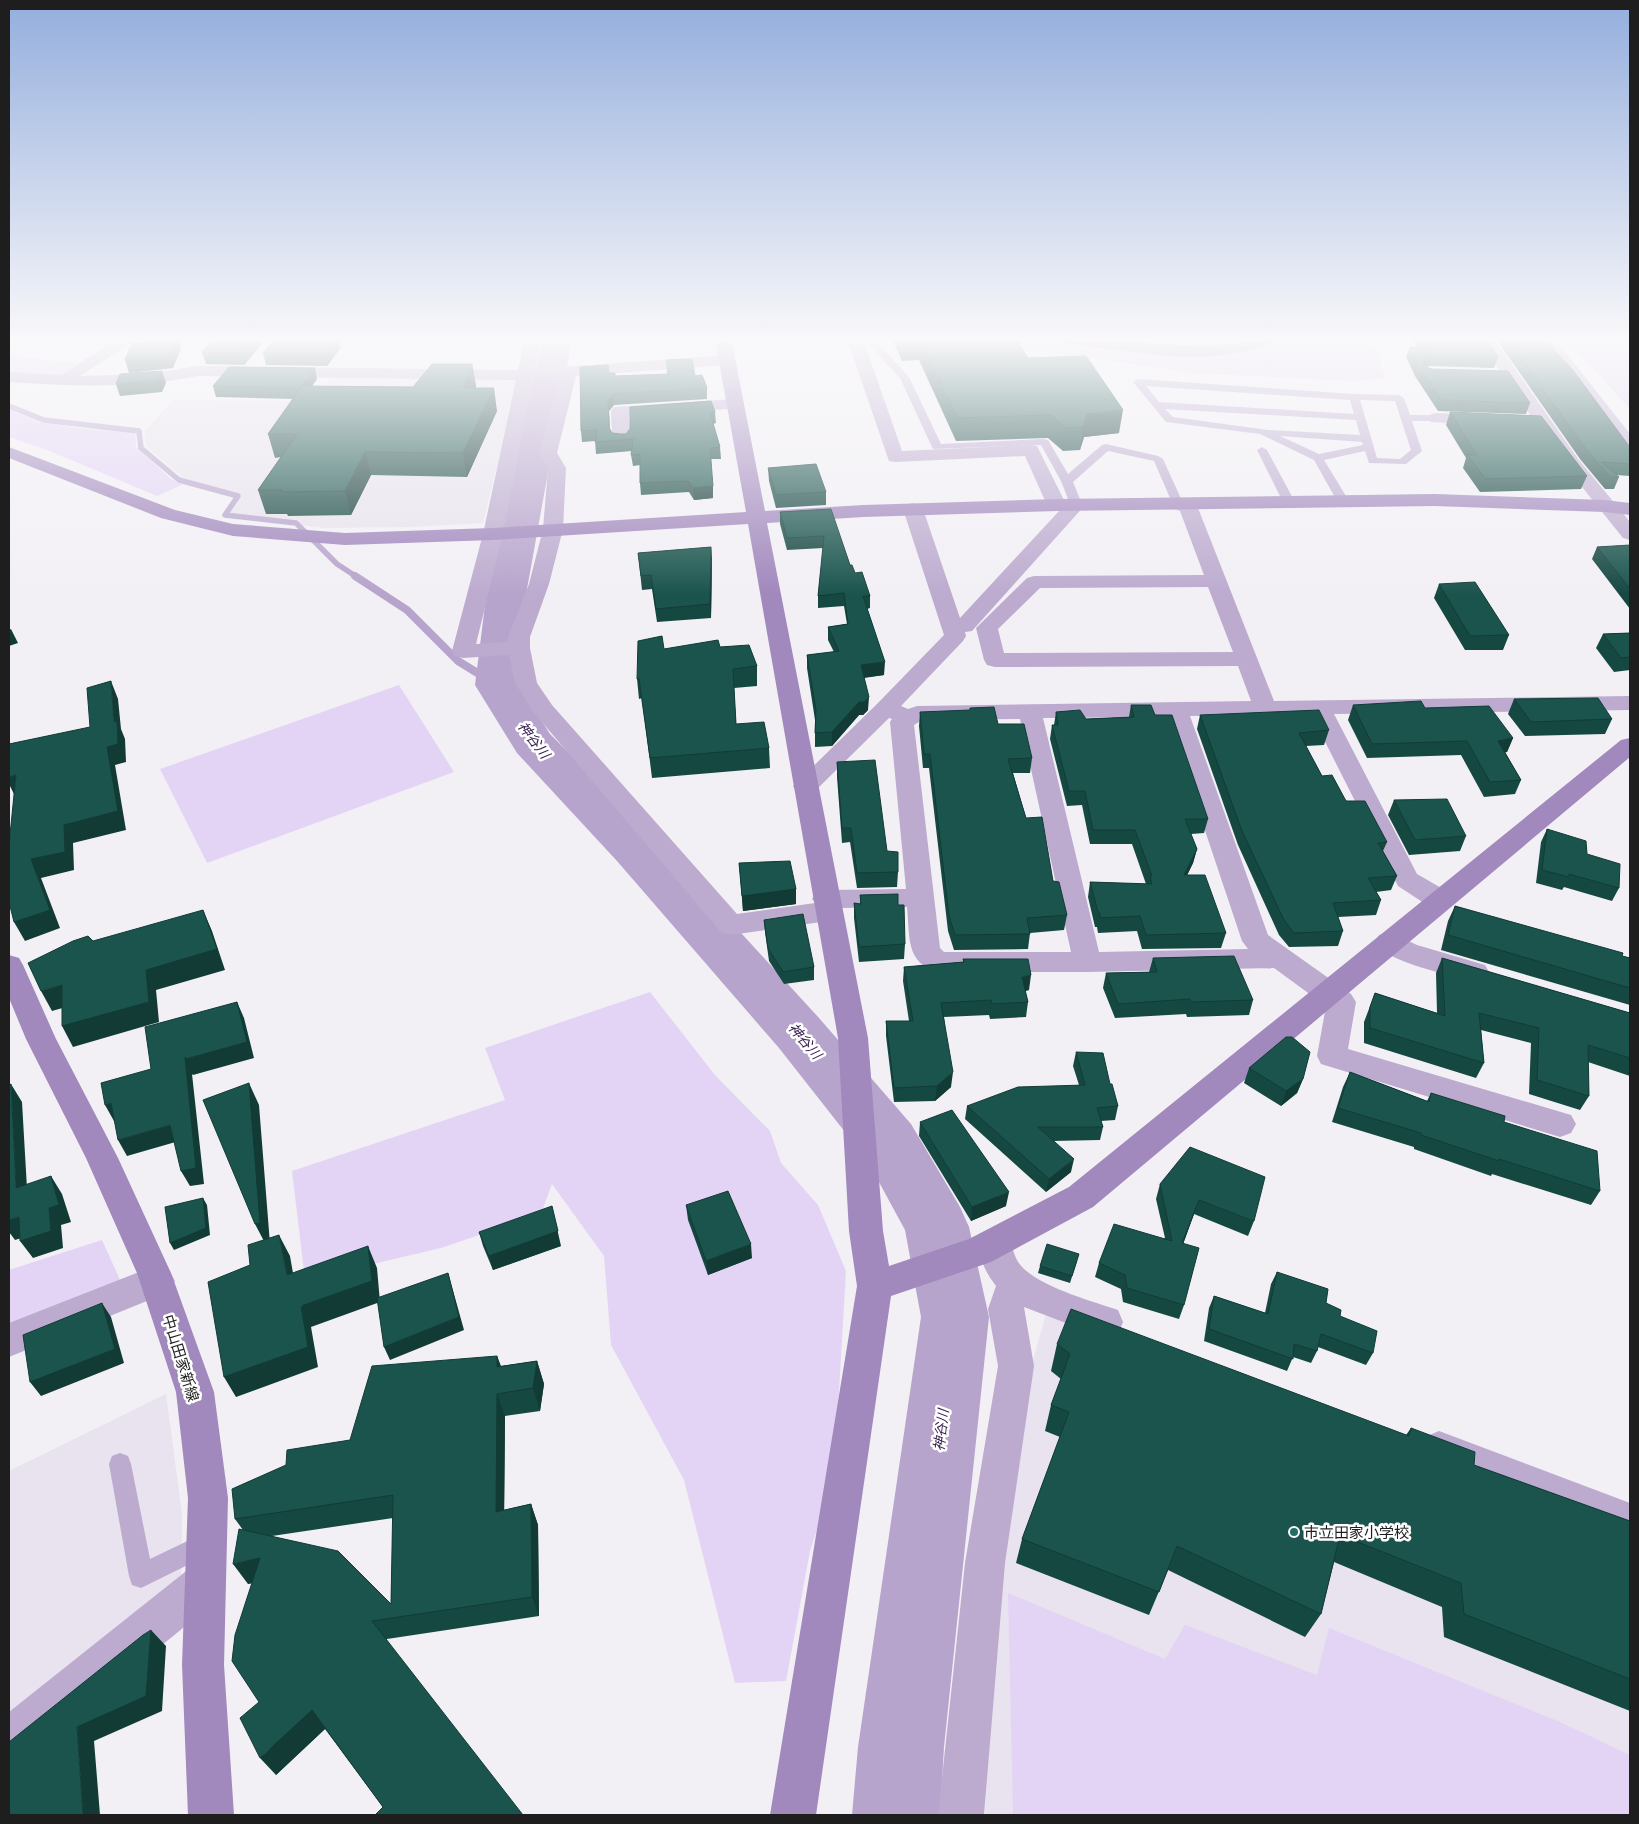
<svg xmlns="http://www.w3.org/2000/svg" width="1639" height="1824" viewBox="0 0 1639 1824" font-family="'Public Sans','Noto Sans JP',sans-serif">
<rect width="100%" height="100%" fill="#f2f0f5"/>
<path fill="#e8e3ee" d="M333 375 519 378 483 523 411 527 326 528 226 517 241 495 183 478 146 446 145 431 173 400 314 401Z
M1047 1311 1630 1536V1815H985L997 1599 1015 1423Z
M166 1394 182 1514 181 1590 9 1728V1471Z"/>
<path fill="#e3d4f6" d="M1019 339H1373L1385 378 1352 381 1192 373 1010 346Z
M1559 339H1630V409L1588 363Z
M9 355 78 364 57 377 9 375Z
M9 409 40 422 85 429 135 432 136 447 170 478 182 485 157 496 47 450 9 437Z
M399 685 454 772 207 863 160 769Z
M650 992 715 1075 770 1131 781 1163 818 1205 846 1271 834 1478 810 1551 786 1681 735 1683 684 1480 611 1345 604 1256 552 1184 541 1214 441 1248 305 1280 292 1171 505 1100 485 1048Z
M102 1240 121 1282 9 1326V1270Z
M1008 1593 1165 1659 1185 1625 1317 1675 1329 1628 1560 1722 1630 1755V1815H1013Z"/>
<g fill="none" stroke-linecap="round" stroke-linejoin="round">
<path stroke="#b7a4cc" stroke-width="5.5" d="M9 406 44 420 139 431 141 448 179 480 238 496 225 515 296 523 337 564 357 577"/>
<path stroke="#b7a4cc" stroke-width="8" d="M355 576 407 610 458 661 497 685"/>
<path fill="#b7a4cc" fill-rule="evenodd" d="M542 339H572L527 589 519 685 550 734 653 837 819 1018 911 1124 960 1207 969 1227 989 1317 944 1747 940 1815H852L858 1747 921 1317 905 1230 867 1160 779 1048 617 861 517 753 475 685 487 589Z"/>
<path fill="#bcabcf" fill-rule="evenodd" d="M867 339H877L878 343 909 377 941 444 1044 439 1048 440 1068 474 1102 445 1106 444 1158 456 1163 459 1183 503 1181 505H1173L1154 461 1108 451 1073 482 1082 504 1076 507 1070 504 1061 481 1041 445 933 449 900 378 870 346Z
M1138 379 1354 394 1399 395 1404 398 1410 415H1437L1442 418 1437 421H1412L1422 451 1406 464 1369 463 1365 451 1324 460 1349 501 1343 504 1337 501 1314 460 1260 434 1166 422 1133 382ZM1146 386 1350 400 1354 414 1159 402ZM1360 400 1395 401 1411 450 1400 459 1377 458ZM1165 409 1356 420 1360 435 1268 430 1173 417ZM1280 436 1362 442 1363 445 1319 454Z
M1262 447 1267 450 1295 502 1293 504 1289 505 1283 502 1257 450Z
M120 1453 128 1456 131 1464 150 1559 204 1533 212 1537 216 1545 212 1553 141 1588 132 1585 129 1576 109 1464 112 1456Z"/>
<path fill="#bcabcf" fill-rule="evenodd" d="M117 339H137L80 376 147 374 197 366 518 370 525 339H541L535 369 727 355 733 357 735 360 733 363 727 365 576 376 557 453 566 468 563 529 549 584 530 637V648L537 683 552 705 737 914 815 903 812 899 816 892 826 890 906 889 890 722 892 719 889 718 814 792 805 794 796 792 793 786 878 703 944 635 903 509 906 505 913 503 920 505 923 509 960 618 1060 510 1050 509 1047 505 1025 456 895 462 889 461 847 339H863L902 451 1031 445 1037 446 1066 504C1071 498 1076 498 1083 500L1086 504 972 631 965 632 966 636 963 641 901 706 908 709 917 706 1251 701 1238 666 995 667 987 665 984 660 976 628 1027 578 1034 576 1204 575 1180 511 1170 507 1167 503 1170 499C1180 497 1192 500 1198 508L1274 701 1630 696V710L1334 714 1417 874 1450 893 1454 900 1450 907 1440 909 1430 907 1398 886 1311 714 1190 716 1268 935 1351 994 1356 1002 1348 1049 1571 1115 1576 1124 1571 1133 1560 1137 1321 1064 1317 1056 1326 1006 1274 968 1087 972H938C905 963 910 936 907 907L840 908 842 911 838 918 828 921 731 935 721 932 535 714 515 683 509 655 463 658 455 656 452 651 483 534 516 380 197 376C135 389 72 386 9 382V372L61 375ZM559 377 539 453 548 468 543 529 529 584 508 637V642L476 644 503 534 533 379ZM1208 587 1233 652 1004 653 998 629 1040 588ZM1167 717 1242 941 1248 949 1099 952 1043 718ZM1020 719 1071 952H944L940 948 914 725 922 720Z
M1478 339H1494L1579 460 1630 522V540L1623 538 1566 467Z
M1539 339H1555L1630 434V451L1624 450Z
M735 399 741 400 744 404 741 408 629 416 630 439 627 443 621 444 615 443 612 439 611 411 614 407Z
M1437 413 1484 415 1490 416 1493 420 1490 424 1484 425 1431 422 1428 418 1431 414Z
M1389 932 1417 945 1485 965 1489 972 1485 979 1475 982C1451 975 1387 963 1375 942L1379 935Z
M996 1228 1008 1233C1012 1241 1012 1250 1016 1258 1027 1284 1092 1301 1118 1310L1123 1322 1118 1334 1105 1338 1024 1307 1034 1366 1005 1563 984 1815H938L965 1563 998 1366 988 1309 996 1286C984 1270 974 1252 984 1233Z
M157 1265 169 1270 175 1281 169 1292 9 1357V1323Z
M1439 1431 1630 1503V1543L1425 1463 1420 1450 1425 1437Z
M205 1562 220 1568 226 1583 220 1598 25 1756 9 1762V1712L190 1568Z"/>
<path fill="#a188bd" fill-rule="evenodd" d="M715 339H735L732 343 765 511 863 505 1057 499 1435 494 1605 500 1630 503V515L1605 512 1435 506 1057 511 863 517 767 523 868 1038 883 1231 889 1266 969 1239 1069 1187 1621 740 1630 738V757L1093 1207 991 1262 891 1296 816 1815H770L857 1286 849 1231 838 1038 748 524 493 540 345 545 233 536 161 518 9 458V447L175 510 233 524 345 533 493 528 746 512Z
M1061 339H1112L1175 345 1210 346 1233 344 1253 339H1278L1276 342C1258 348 1241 353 1223 355 1172 361 1119 349 1069 344L1063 342Z
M9 955 19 958 23 965 56 1039 118 1158 171 1273 214 1392 228 1498 224 1665 234 1815H188L182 1665 188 1498 176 1392 137 1273 86 1158 26 1039 9 998Z"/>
</g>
<path fill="#164842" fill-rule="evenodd" d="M892 339H977L978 342 1028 358 1119 433 1084 437 1080 450 1063 451 1048 438 956 441 919 360 902 361Z
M1412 339H1487L1498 357 1494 368 1429 366 1426 367 1530 403 1526 414 1438 411 1415 376 1406 357 1410 347H1417Z
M1496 339H1548L1554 350 1630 449V476L1616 475 1619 477 1614 489H1605L1580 459Z
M262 344 244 365 206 364 202 352Z
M341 347 327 366 266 365 263 353Z
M666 360 695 376 707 388V399L614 405 609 411 610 429 612 433 620 434H626L630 429V407L715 412 716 423 713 424 720 447 721 459H711L713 498 694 500 689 492 641 495 640 483V465L633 466 631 455 632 451 596 454 595 441 582 442 581 431 609 373 615 376 667 374Z
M472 364 476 386 475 388 497 411 467 477 371 475 351 515 288 516 287 514H266L258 490 281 457 275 458 268 434 293 399 216 397 213 386 317 379 312 386 413 387Z
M1450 412 1587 476 1581 489 1480 492 1463 468 1466 458 1446 425Z
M768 468 826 492V505L776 508 769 481Z
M831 509 850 565 870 596V608L867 609 884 675 864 678 868 710 863 715H859L832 746 815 747V720L807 668V655L834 652 828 640V627L847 624 844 606 818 608V596L823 548 787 550 780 524V512Z
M1630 545V609L1592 559 1597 547Z
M711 547 712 561 711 618 657 622 652 589 642 590 638 553Z
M1439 584 1509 635 1503 650H1465L1434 598Z
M1630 633V670L1614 672 1596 648 1603 634Z
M720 647 757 666V686L734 688 736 724 769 748 770 768 652 778 642 698 639 699 637 679 664 649Z
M1514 699 1612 719 1605 734 1525 736 1508 714Z
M1131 705 1155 715 1208 819 1204 833 1191 834 1197 849 1193 863 1187 875 1226 933 1221 948 1142 949 1137 931 1098 933 1097 927H1095L1088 897 1090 882 1146 884 1132 844H1090L1082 805 1067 806 1050 739 1052 725H1054L1056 712 1086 719 1129 717Z
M1353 705 1425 708 1513 738 1507 752H1505L1521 780 1515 794 1484 797 1461 755 1367 758 1348 720Z
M920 712 998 724 1032 758 1030 773H1013L1026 818 1067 915 1064 930 1030 933 1028 949 954 950 948 931 929 768H923L919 726Z
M1200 715 1329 730 1324 745 1306 746 1322 776 1387 842 1383 851 1397 876 1391 890 1376 892 1381 900 1376 915 1338 917 1343 931 1338 946 1289 947 1279 935 1238 845 1197 729Z
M837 762 898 872 897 887 857 888 850 842 842 843 837 777Z
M1394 800 1466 836 1460 851 1409 855 1388 815Z
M1547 829 1619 888 1612 901 1564 887 1562 890 1536 883 1541 842Z
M739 863 796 889V904L743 911Z
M860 895 898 905 905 944 904 959 859 962 854 918V903L860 904Z
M1455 906 1630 958V1005L1441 950 1448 921Z
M764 920 814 967V980L784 984 769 961 765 932Z
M1153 958 1253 1000 1249 1015 1187 1017 1186 1014 1115 1018 1103 988 1106 973 1149 972Z
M1442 958 1630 1013V1107V1076L1588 1062 1589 1096 1580 1110 1529 1094 1531 1043 1481 1030 1484 1063 1476 1078 1364 1043V1022L1375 993 1437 1013 1436 973Z
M963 959 1029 990 1025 991 1028 1002 1026 1017 990 1019 989 1015 944 1017 951 1087 935 1101 894 1102 886 1036V1021H909L903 981 904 967 963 962Z
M1076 1052 1110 1084 1118 1106 1115 1120 1101 1121 1103 1127 1100 1140 1053 1141 1071 1172 1046 1192 965 1119 967 1106 1079 1085 1073 1066Z
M1249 1068 1303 1079 1297 1093 1281 1106 1244 1083Z
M1350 1072 1427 1101 1431 1093 1504 1122 1600 1191 1591 1205 1492 1174 1491 1176 1414 1149V1147L1332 1122 1343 1087Z
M920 1122 1006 1206 971 1221 919 1136Z
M1160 1184 1254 1221 1248 1236 1194 1214 1183 1244 1184 1305 1179 1319 1123 1302 1121 1289 1095 1277 1099 1263 1165 1238 1156 1199Z
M686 1205 752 1258 708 1275 688 1220Z
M479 1232 561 1246 493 1270 483 1246Z
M1077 1261 1070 1283 1038 1273 1040 1266Z
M1277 1272 1326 1303 1340 1316 1373 1353 1366 1365 1318 1347 1317 1351 1311 1363 1293 1357 1287 1371 1204 1341 1209 1308 1214 1296 1265 1313 1271 1284Z
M1057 1344 1406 1435 1411 1428 1474 1465 1630 1521V1711L1444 1637 1442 1607 1334 1562 1321 1614 1305 1637 1168 1570 1149 1615 1016 1563 1022 1539 1060 1437 1045 1431 1051 1405 1061 1379 1051 1371Z
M497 1356 501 1366 537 1361 544 1384 540 1411 505 1416 504 1510 531 1504 538 1525 539 1616 387 1639 383 1807 325 1729 276 1775 259 1702 252 1583 248 1584 243 1530 235 1519 350 1440ZM393 1518 391 1604 272 1536Z"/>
<path fill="#123b36" d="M176 339H178L181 349 173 368 129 373 125 360Z
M253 339H261L262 344 244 365 241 353Z
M334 339H339L341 347 327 366 324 354Z
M1432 355 1429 366 1421 369 1425 358Z
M472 364 476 386 467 410 463 388Z
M315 368 317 379 303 399 300 388Z
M162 371 166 383 162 392 120 396 116 384Z
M494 388 497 411 467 477 463 453Z
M613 394 614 405 609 411 610 439 608 400Z
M1123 410 1119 433 1084 437 1080 450 1083 427 1087 414Z
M365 452 371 475 351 515 345 491Z
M713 486V498L694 500 693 488Z
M711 547 712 561 711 618 710 604Z
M11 629 18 643 9 646V630Z
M885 662 884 675 860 678 861 665Z
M111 681 118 699 121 729 125 739 126 762 115 765 126 830 73 843 74 870 41 878 60 928 25 941 14 922 31 859 64 825 107 747 114 722Z
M869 697 868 710 863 715H859L832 746V732L859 702Z
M1513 738 1507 752 1492 756 1498 741Z
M16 775 15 796 9 784V777Z
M1197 849 1193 863 1180 890 1184 875Z
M796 889V904L743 911 742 896Z
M203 910 212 931 225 970 156 990 159 1022 73 1047 62 1026 146 970Z
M1031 975 1029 990 1020 992 1022 977Z
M62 985 73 1005 52 1011 41 991Z
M237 1002 244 1018 254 1058 193 1075 192 1074 204 1184 190 1186 181 1171 185 1057Z
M953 1072 951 1087 935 1101 937 1086Z
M1303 1079 1297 1093 1281 1106 1286 1091Z
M249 1083 259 1105 270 1244 266 1245 255 1224Z
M11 1084 22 1102 28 1206 16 1188Z
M111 1103 120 1119 114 1121 105 1105Z
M170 1125 179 1141 127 1156 118 1140Z
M1074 1159 1071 1172 1046 1192 1049 1179Z
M51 1176 62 1194 71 1222 61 1225 63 1248 33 1258 20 1241 49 1208Z
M1009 1192 1006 1206 971 1221 972 1207Z
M203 1198 207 1205 210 1235 174 1250 170 1243Z
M1199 1200 1194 1214 1178 1258 1182 1243Z
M552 1206 561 1246 493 1270 489 1256Z
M19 1217 31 1235 15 1240 9 1232V1220Z
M279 1235 290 1256 297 1296 287 1275Z
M751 1244 752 1258 708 1275 706 1261Z
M368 1246 377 1268 380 1302 311 1327 318 1367 236 1397 224 1377Z
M448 1273 452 1287 464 1330 390 1360 384 1347Z
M102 1303 111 1317 124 1363 41 1396 30 1382Z
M497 1356 505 1379 497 1367Z
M537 1361 544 1384 540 1411 533 1388Z
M497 1394 505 1416 504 1532 496 1512Z
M531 1504 538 1525 539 1616 532 1597Z
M260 1558 274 1578 248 1584 233 1564Z
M151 1630 166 1646 162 1711 94 1741 100 1815H83L77 1727Z
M312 1710 326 1728 276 1775 260 1758Z"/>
<path fill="#1a544d" stroke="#123b36" d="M145 339H176L169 356 125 360 132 343H141Z
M213 339H253L241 353 202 352Z
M275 339H334L324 354 263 353Z
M921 339H977L978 342 1016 339 1028 358 1086 356 1123 410 1087 414 1083 427 1066 428 1051 415 957 418Z
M1422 339H1487L1498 357 1432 355 1425 358 1423 363 1426 367 1432 369 1508 371 1530 403 1441 400 1418 365 1410 347 1427 348Z
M1507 339H1548L1554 350 1572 369 1629 446 1630 449V464L1601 462 1619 477H1610L1585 448Z
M692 359 695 376 702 375 707 388 613 394 608 400 609 428 612 433 620 434H626L630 429V407L711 401 715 412 710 413 720 447 710 448 713 486 693 488 688 481 640 483V454L631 455 633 439 595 442 597 430 581 431 580 367 608 365 609 373H615V376L670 374 666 360Z
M432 364H472L463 388H494L463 453 365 452 345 491 281 492 282 490H258L297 434H268L302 386 413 387Z
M229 367 315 368 300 388 213 386Z
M162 371 158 380 116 384 120 374Z
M1450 412 1541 416 1587 476 1485 479 1468 455H1477Z
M816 464 826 492 776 495 768 468Z
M831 509 850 565H852L855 573 862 572 870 596H863L885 662 861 665 869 697 864 702H859L832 732 815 733 816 710 807 655 839 651 828 627 848 624 844 593 818 596 824 536 787 538 780 512Z
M1630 545V589L1597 547Z
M711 547 710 604 656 609 651 575 641 576 638 553Z
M1475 582 1509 635 1470 636 1439 584Z
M1630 633V657L1621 658 1603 634Z
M662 636 664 649 718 640 720 647 749 645 757 666 733 669 736 724 764 722 769 748 650 758 639 679H637L638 641Z
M111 681 114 722 117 721 118 744 107 747 118 811 64 825 65 852 31 859 50 910 14 922 9 902V845L16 775 9 777V744L90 727 87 688Z
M1598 698 1612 719 1531 722 1514 699Z
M1421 701 1425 708 1489 706 1513 738 1498 741 1521 780 1490 782 1467 741 1372 744 1353 705Z
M1131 705H1151L1155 715H1172L1208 819H1185L1197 849 1184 875H1205L1226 933 1146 935 1140 916 1101 918 1099 912H1098L1090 882 1152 884 1150 876H1152L1135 830H1093L1085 791H1069L1052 725H1058L1056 712 1080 710 1086 719 1134 717Z
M994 707 998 724H1024L1032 758 1008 759 1026 818 1042 817 1053 881 1059 882 1067 915 1027 918 1030 934 955 935 949 916 930 754H924L920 712 970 710V708Z
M1319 710 1329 730 1299 733 1322 776 1332 775 1346 801H1365L1387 842 1378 843 1397 876 1368 878 1381 900 1333 903 1343 931 1294 933 1284 920 1242 831 1200 715Z
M875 760 887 851 898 852V872L857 873 851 828H842L837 762Z
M1447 799 1466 836 1415 840 1394 800Z
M1547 829 1586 841 1587 854 1620 864 1619 888 1569 874V877L1542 870Z
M790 861 796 889 742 896 739 863Z
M898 894V905H904L905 944 859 947 854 903 861 904 860 895Z
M1455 906 1623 953 1622 956 1630 958V988L1448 935Z
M203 910 217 949 146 970 149 1002 62 1026V985L41 991 28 963 73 941 88 936 93 941Z
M803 914 814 967 783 972 768 948 764 920Z
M1234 956 1253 1000 1191 1002 1190 999 1118 1004 1106 973 1157 972 1153 958Z
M1442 958 1630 1013V1058L1588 1045 1589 1096 1537 1080 1539 1028 1479 1013 1484 1063 1370 1028V1007L1375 993 1445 1016Z
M963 959H1028L1031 975 1022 977 1028 1002 992 1004 991 1000 941 1003 953 1072 937 1086 894 1088 886 1021H913L904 967 964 962Z
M237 1002 247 1042 186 1059 185 1057 196 1168 181 1171 170 1125 118 1140 111 1103 105 1105 101 1083 151 1069 145 1027Z
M1286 1037H1292L1310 1052 1303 1079 1286 1091 1249 1068Z
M1076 1052 1103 1053 1110 1084H1112L1118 1106 1097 1108 1103 1127H1038L1074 1159 1049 1179 967 1106 1018 1087 1085 1085Z
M1350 1072 1429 1102 1431 1093 1505 1116 1504 1122 1597 1151 1600 1191 1499 1159V1161L1421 1135V1133L1338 1108Z
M249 1083 260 1223 255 1224 203 1100Z
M11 1084 16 1188 51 1176 59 1205 49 1208 51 1231 20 1241 19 1217 9 1220V1085Z
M952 1110 1009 1192 972 1207 920 1122Z
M1190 1147 1265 1177 1254 1221 1199 1200 1182 1243 1199 1248 1184 1305 1127 1288 1125 1275 1099 1263 1114 1224 1172 1241 1160 1184Z
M728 1191 751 1244 706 1261 686 1205Z
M203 1198 206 1228 170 1243 165 1207Z
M552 1206 558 1231 489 1256 479 1232Z
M279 1235 287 1275 368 1246 372 1281 301 1306 308 1347 224 1377 208 1282 250 1265 248 1245Z
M1047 1244 1079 1254 1072 1276 1040 1266Z
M1277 1272 1328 1289 1326 1303 1341 1310 1340 1316 1377 1331 1373 1353 1321 1334 1317 1351 1294 1344 1293 1359 1209 1329 1214 1296 1268 1314Z
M448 1273 459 1317 384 1347 377 1298Z
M102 1303 115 1349 30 1382 23 1335Z
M1071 1309 1409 1436 1411 1428 1475 1452 1474 1465 1630 1521V1679L1464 1614 1461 1583 1340 1535 1321 1614 1177 1546 1159 1592 1022 1539 1069 1412 1051 1405 1070 1354 1057 1344Z
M497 1356V1367L537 1361 533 1388 497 1394 496 1512 531 1504 532 1597 372 1621 523 1815H375L383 1807 312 1710 260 1758 240 1718 259 1702 232 1661 235 1635 260 1558 233 1564 239 1529 338 1551 391 1604 393 1495 235 1519 232 1489 286 1465 287 1450 350 1440 372 1366Z
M151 1630 146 1696 77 1727 83 1815H9V1742L143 1635Z"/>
<linearGradient id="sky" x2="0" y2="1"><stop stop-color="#94aedd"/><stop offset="0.57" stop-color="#f9f8fa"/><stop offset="1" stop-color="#f9f8fa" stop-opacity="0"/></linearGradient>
<rect width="1639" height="595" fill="url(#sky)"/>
<circle fill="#246c64" stroke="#fff" stroke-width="2" cx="1294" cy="1532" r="5"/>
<g text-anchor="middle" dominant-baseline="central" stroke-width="5" stroke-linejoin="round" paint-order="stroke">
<g font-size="14" font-style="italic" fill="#351b4d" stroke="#fff">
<text transform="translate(534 740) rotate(53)">神谷川</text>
<text transform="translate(805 1041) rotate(50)">神谷川</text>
<text transform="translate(941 1430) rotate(-83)">神谷川</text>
</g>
<g font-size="15" fill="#1e1e1f" stroke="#fff">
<text transform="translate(181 1358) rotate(73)">中山田家新線</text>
</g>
<g font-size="15" fill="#1e1e1f" stroke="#fff" text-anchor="start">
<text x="1304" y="1532">市立田家小学校</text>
</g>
</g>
<rect width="1639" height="1824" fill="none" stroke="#1e1e1f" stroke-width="20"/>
</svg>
